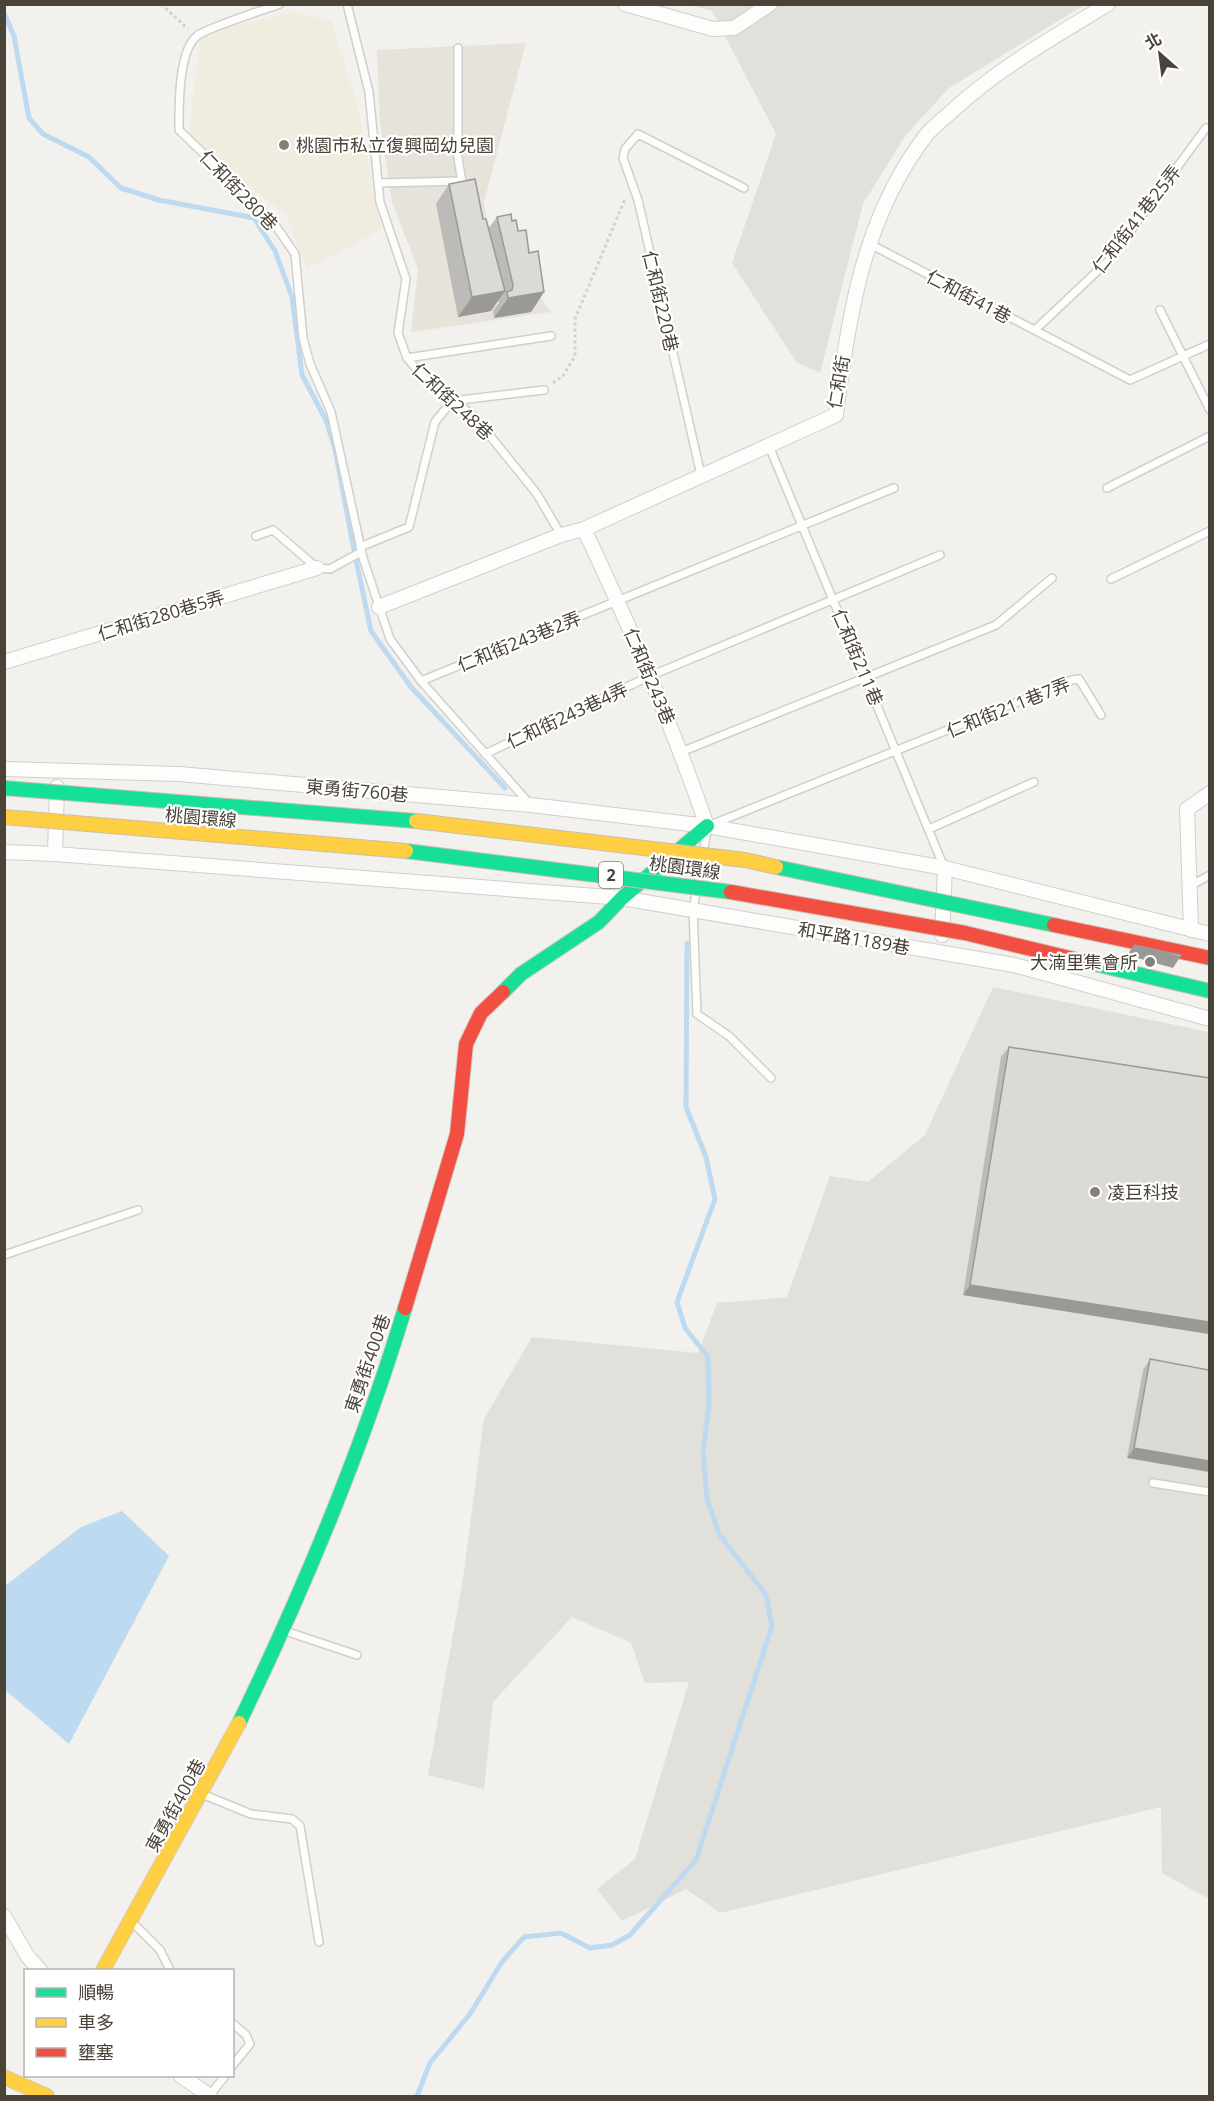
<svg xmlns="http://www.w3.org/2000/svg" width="1214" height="2101" viewBox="0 0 1214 2101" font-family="'Open Sans','Noto Sans TC',sans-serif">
<rect width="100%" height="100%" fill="#f2f1ed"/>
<path fill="#e6e3da" d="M526 43 484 202 487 222 551 312 411 332 418 269 392 202 380 123 377 50Z"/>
<path fill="#e2e0db" d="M691 5H1084L949 88 905 136 863 204 820 373 797 363 732 263 776 134 712 11Z
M993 987 1209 1032V1899L1162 1873 1161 1807 720 1913 686 1889 622 1921 597 1889 635 1859 689 1682 645 1683 631 1643 572 1617 493 1702 484 1789 428 1775 463 1578 484 1419 532 1337 698 1353 717 1303 787 1297 830 1176 868 1182 925 1135Z"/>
<path fill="#f0ecdf" d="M294 12 331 21 358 106 381 230 307 269 286 215 215 160 189 131 201 33Z"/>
<path fill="#bedaf0" d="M122 1511 169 1556 69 1744 5 1690V1586L81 1527Z"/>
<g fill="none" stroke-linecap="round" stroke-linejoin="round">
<path stroke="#bedaf0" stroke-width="5" d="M4 13 14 36 29 118 43 134 89 157 121 188 159 200 254 218 275 251 292 297 302 375 326 420 335 449 354 550
M356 560 371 631 411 687 505 788
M417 2096 430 2063 470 2014 502 1962 524 1937 561 1933 590 1948 612 1945 630 1935 696 1860 772 1626 766 1595 719 1534 707 1499 703 1452 709 1405 708 1357 685 1328 677 1302 715 1199 706 1157 686 1107 687 943"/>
<defs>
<path id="lane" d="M280 4C264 10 206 28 197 36 178 51 179 107 179 130L271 219 295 254 303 338 310 364 331 412 363 558 390 639 421 681 529 803
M347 4 369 92 380 202 406 279 398 333 407 358 428 382 474 416 537 494 561 535
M458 48V158L463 188
M379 183 462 181
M870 244 1130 380 1210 344
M1160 310 1210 410
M1035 330 1108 261 1206 128
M407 358 551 336
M769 446 944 867
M701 475 638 200 623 158 625 149 638 134 744 188
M1107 488 1210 436
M256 536 273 530 317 568 330 569 361 552
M360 547 409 527 435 422 452 401 544 390
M1111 579 1210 531
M421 681 894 488
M681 752 996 625 1052 578
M485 754 650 676 940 555
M713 824 1072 680 1079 679 1101 715
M929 829 1034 782
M707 831 693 910 697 1014 729 1036 771 1078
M1190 886 1210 875
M4 1255 138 1210
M1153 1483 1210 1492
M285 1631 357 1655
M202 1794 251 1814 292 1819 300 1826 319 1942
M132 1922 160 1950 170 1970
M232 2023 246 2035 250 2044 232 2066
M209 2096 225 2076"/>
<path id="street" d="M625 4 713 29 734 28 770 4
M584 529C630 626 672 725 707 826
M379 607 561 535 584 529 836 415C848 316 864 215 927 134 934 126 943 119 951 112 997 69 1054 37 1108 4
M4 662 317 568
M4 769 179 774 531 805 707 826 945 868 1210 934
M4 852 55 854 622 898 1014 965 1210 1019
M55 854 57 787
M1191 930 1187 809 1210 793
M942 935 945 868
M4 1916 28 1957 40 1970
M181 2076 210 2096"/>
<path id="fast" d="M503 992 521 974 599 922 622 898 707 826
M239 1723C304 1589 362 1450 405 1308"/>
<path id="slow" d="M103 1970 239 1723
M4 2077 47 2096"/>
<path id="jam" d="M405 1308 457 1134 466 1044 481 1013 503 992"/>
</defs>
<use href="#lane" stroke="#d0cfcb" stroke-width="10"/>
<use href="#street" stroke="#d0cfcb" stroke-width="16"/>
<use href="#fast" stroke="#d1cec4" stroke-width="16"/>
<use href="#slow" stroke="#d1cec4" stroke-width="16"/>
<use href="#jam" stroke="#d1cec4" stroke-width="16"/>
<path stroke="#d2d1cb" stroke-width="3" stroke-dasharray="3 3" stroke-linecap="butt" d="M161 4 188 29
M553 383 563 376 575 356V319L625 199"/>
<use href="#lane" stroke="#fdfdfc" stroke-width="7"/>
<use href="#street" stroke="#fdfdfc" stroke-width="14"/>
<use href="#fast" stroke="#16e098" stroke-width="14"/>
<use href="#slow" stroke="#ffcf43" stroke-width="14"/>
<use href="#jam" stroke="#f24e42" stroke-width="14"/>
<defs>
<path id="fast-bridge" d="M4 788 416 821
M406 851 731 892
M776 867 1054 925
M1086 962 1210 991"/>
<path id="slow-bridge" d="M4 817 406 851
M416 821 745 860 776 867"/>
<path id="jam-bridge" d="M731 892 965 933 1086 962
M1054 925 1210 958"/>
</defs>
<use href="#fast-bridge" stroke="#cabfa8" stroke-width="16" stroke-linecap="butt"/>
<use href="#slow-bridge" stroke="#cabfa8" stroke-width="16" stroke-linecap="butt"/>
<use href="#jam-bridge" stroke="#cabfa8" stroke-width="16" stroke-linecap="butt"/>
<use href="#fast-bridge" stroke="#16e098" stroke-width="14"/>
<use href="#slow-bridge" stroke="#ffcf43" stroke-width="14"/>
<use href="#jam-bridge" stroke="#f24e42" stroke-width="14"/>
</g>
<path fill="#bdbbb7" d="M449 184 483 219 488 229 497 217 512 221 529 253 544 292 531 312 494 318 493 311 499 303 498 300 491 311 458 317 436 204Z
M1009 1047 1209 1078V1334L963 1295 1001 1057Z
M1150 1359 1209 1370 1127 1458 1143 1370Z"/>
<path fill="#9a9995" d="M505 291 491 311 458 317 472 297Z
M544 292 531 312 494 318 508 298Z
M1134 945 1180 957 1173 968 1127 955Z
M970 1285 1209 1322V1334L963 1295Z
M1134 1448 1209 1461V1472L1127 1458Z"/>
<path fill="#dcdad5" stroke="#9a9995" stroke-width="1.5" d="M475 179 483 219H486L505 291 472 297 449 184Z
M511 214 512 221 516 220 518 231 526 230 529 253 538 251 544 292 508 298 507 292 512 290 513 285 497 217Z
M1134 945 1181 955 1180 957Z
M1009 1047 1209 1078V1322L970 1285Z
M1150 1359 1209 1370V1461L1134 1448Z"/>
<g fill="#848077" stroke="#fff" stroke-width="2">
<circle cx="284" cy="145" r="6"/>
<circle cx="1150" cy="962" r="6"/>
<circle cx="1095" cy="1192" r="6"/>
</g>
<g text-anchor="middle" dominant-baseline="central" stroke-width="4.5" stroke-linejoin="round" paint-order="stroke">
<rect fill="#fff" stroke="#807b74" stroke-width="1.5" x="599" y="862" width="24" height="26" rx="4.5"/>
<g font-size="16" font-weight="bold" fill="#494338">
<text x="611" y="875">2</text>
</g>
<g font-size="18" fill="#494338" stroke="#fff" text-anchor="start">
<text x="296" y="145">桃園市私立復興岡幼兒園</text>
<text x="1138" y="962" text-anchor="end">大湳里集會所</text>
<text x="1107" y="1192">凌巨科技</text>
</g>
<g font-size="18" fill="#494338" stroke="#fff">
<text transform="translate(239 190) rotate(46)">仁和街280巷</text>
<text transform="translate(1136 219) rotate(-52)">仁和街41巷25弄</text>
<text transform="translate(969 296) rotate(28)">仁和街41巷</text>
<text transform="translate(661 301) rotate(77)">仁和街220巷</text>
<text transform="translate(838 382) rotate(-80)">仁和街</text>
<text transform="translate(453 401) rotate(43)">仁和街248巷</text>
<text transform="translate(161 615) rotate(-17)">仁和街280巷5弄</text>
<text transform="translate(519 641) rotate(-22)">仁和街243巷2弄</text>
<text transform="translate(858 657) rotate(67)">仁和街211巷</text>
<text transform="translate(650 676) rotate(67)">仁和街243巷</text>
<text transform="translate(1008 707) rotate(-22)">仁和街211巷7弄</text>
<text transform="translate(567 715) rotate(-25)">仁和街243巷4弄</text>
<text transform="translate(357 790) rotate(5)">東勇街760巷</text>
<text transform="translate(201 817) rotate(5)">桃園環線</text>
<text transform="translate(685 867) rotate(8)">桃園環線</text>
<text transform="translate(854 938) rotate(10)">和平路1189巷</text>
<text transform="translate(367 1363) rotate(-71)">東勇街400巷</text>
<text transform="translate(175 1805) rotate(-61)">東勇街400巷</text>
</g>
</g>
<rect width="1214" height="2101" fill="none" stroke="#494338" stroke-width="12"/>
<rect x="24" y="1969" width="210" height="108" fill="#ffffff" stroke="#b6b4af" stroke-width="1.5"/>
<rect x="36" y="1988" width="30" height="9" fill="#16e098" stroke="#b6b4af" stroke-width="1.5"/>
<text x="78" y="1999" font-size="18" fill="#494338">順暢</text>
<rect x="36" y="2018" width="30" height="9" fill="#ffcf43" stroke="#b6b4af" stroke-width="1.5"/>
<text x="78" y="2029" font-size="18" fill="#494338">車多</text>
<rect x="36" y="2048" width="30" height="9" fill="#f24e42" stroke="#b6b4af" stroke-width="1.5"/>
<text x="78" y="2059" font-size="18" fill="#494338">壅塞</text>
<g transform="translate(1160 54) rotate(332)" stroke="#ffffff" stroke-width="4.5" paint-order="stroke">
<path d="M0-4.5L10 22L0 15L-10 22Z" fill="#494338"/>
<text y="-9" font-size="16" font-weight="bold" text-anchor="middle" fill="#494338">北</text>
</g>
</svg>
